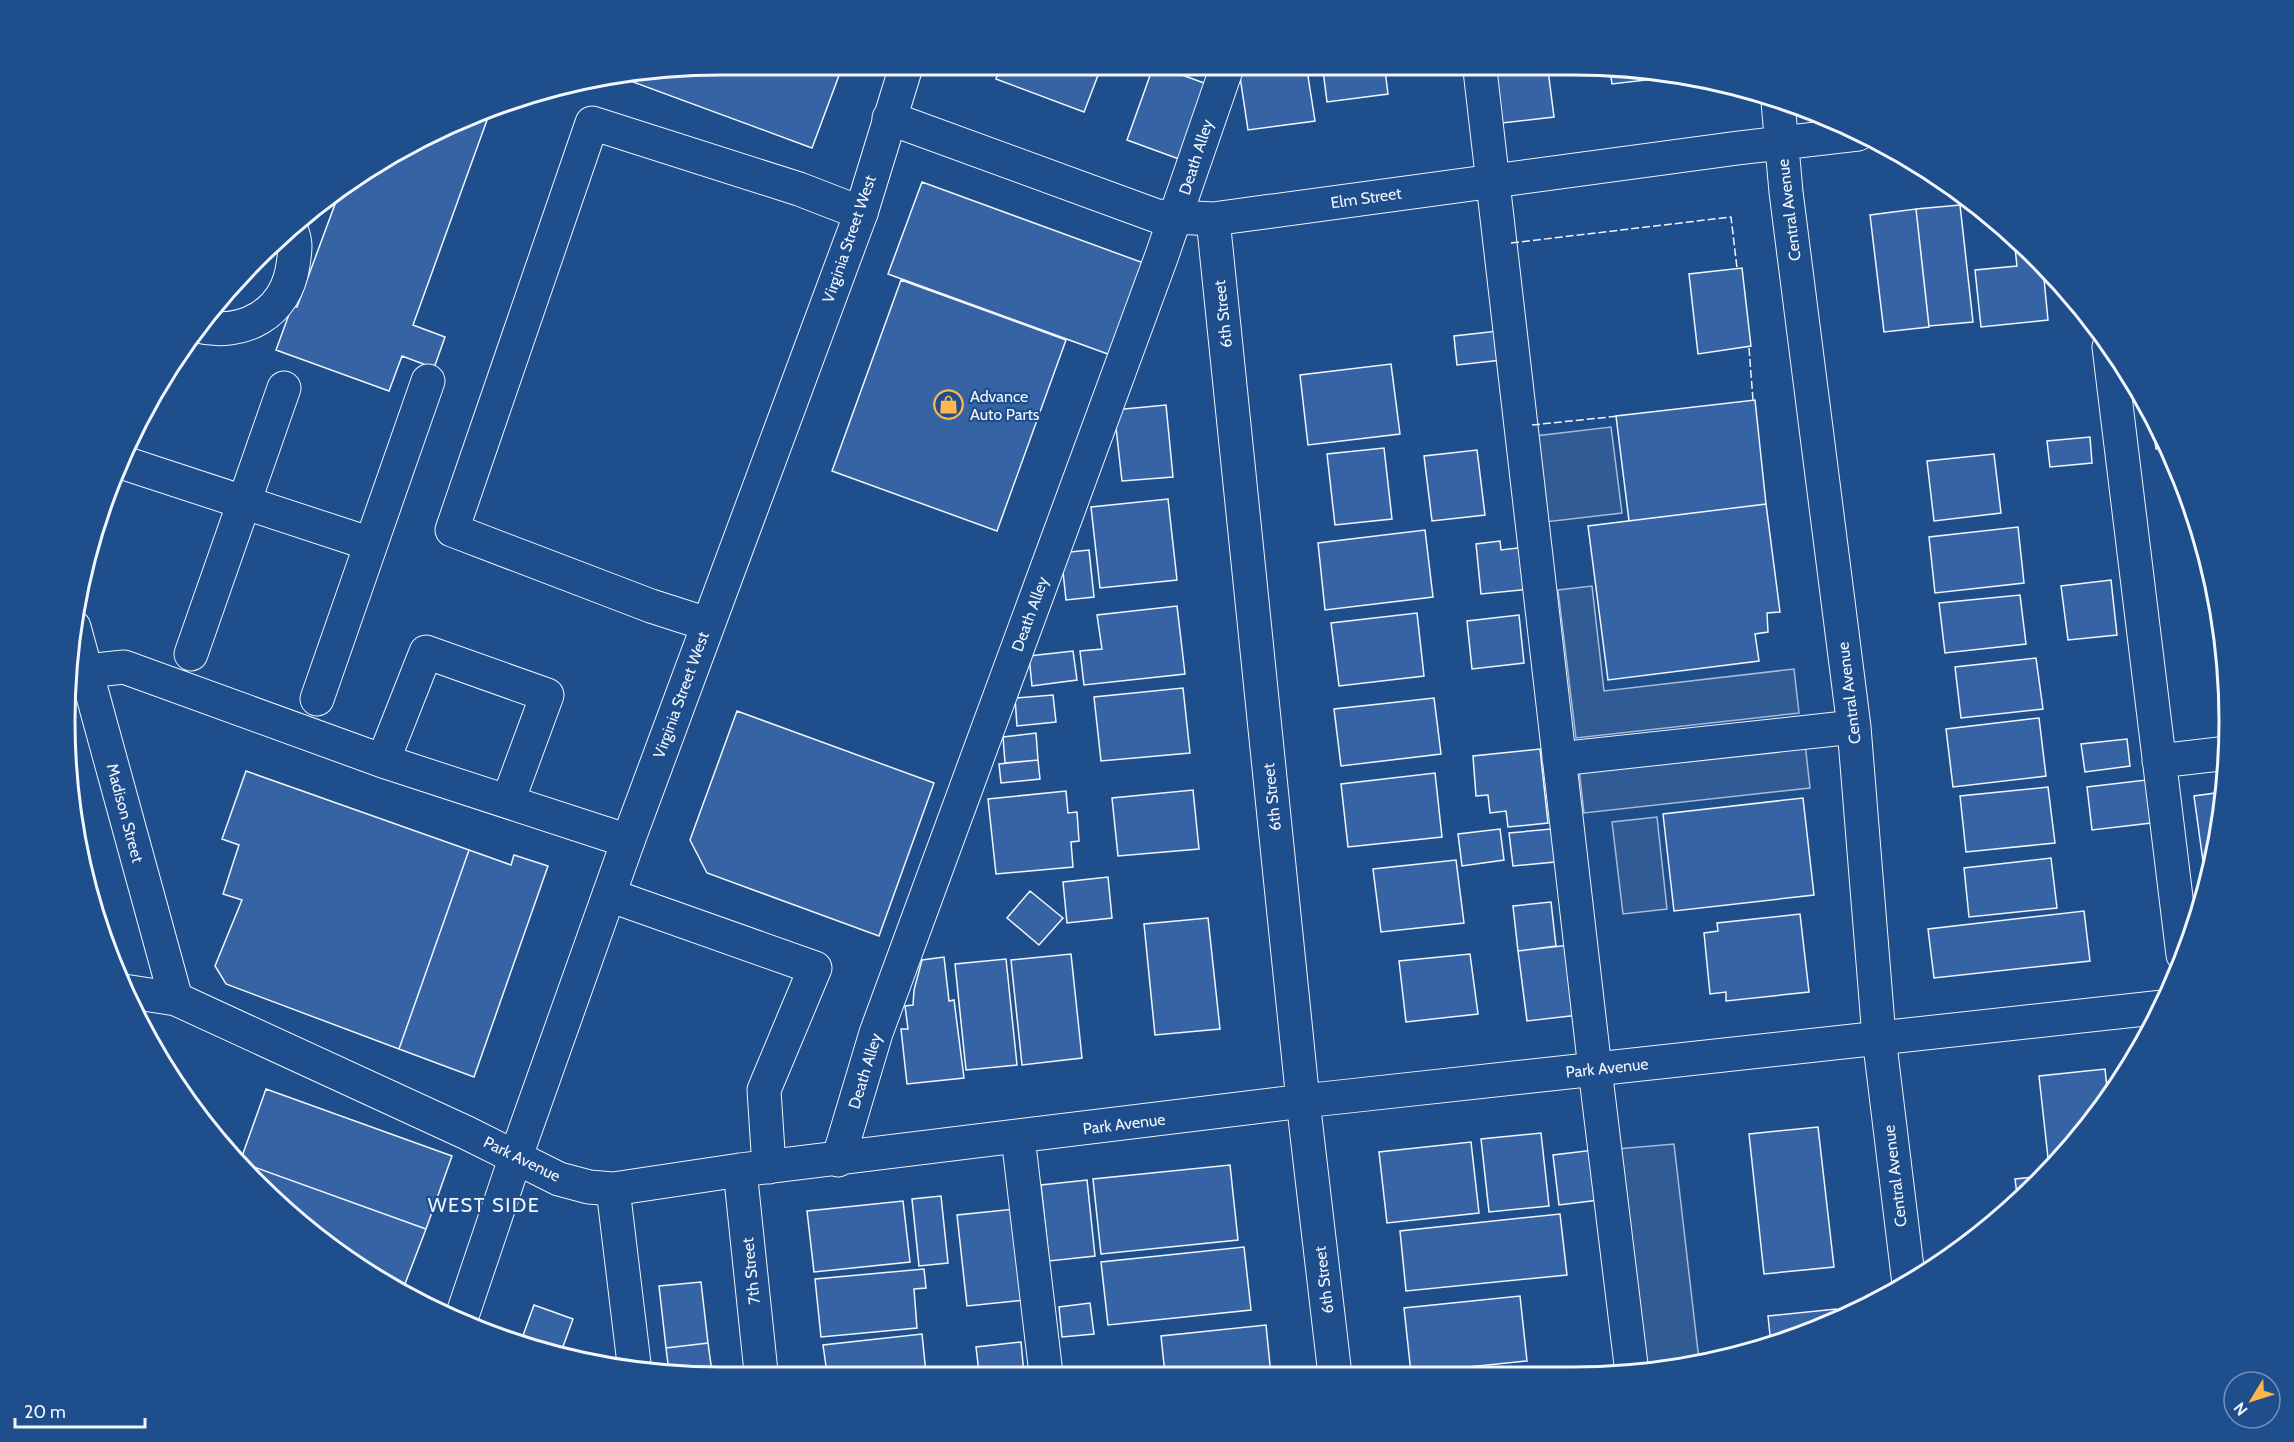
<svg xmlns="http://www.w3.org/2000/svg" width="2294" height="1442" viewBox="0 0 2294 1442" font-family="Cabin,sans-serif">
<rect width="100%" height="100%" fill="#1f4e8c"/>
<path fill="#305b95" stroke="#a8bbd7" stroke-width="1.5" d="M1611 427 1622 513 1545 522 1535 436Z
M1592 586 1604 691 1794 669 1799 713 1576 738 1558 590Z
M1805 743 1810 788 1584 813 1579 769Z
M1657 817 1667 909 1623 914 1612 822Z
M1674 1144 1699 1360 1632 1373 1605 1150Z"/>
<path fill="#3563a3" stroke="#f2f6ff" stroke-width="1.5" d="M635 70H841L812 148 614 75Z
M999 70H1100L1084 112 996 79Z
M1152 70H1168L1207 84 1179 159 1127 140Z
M1239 70H1307L1315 121 1248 130Z
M1323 70H1385L1388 94 1327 102Z
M1495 70H1548L1554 117 1502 123Z
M1610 70H1658L1680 76 1612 84Z
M491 109 413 325 445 337 434 368 402 356 389 391 276 350 292 306 297 307 341 188 356 175Z
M922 182 1149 265 1116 357 888 274Z
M1960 205 1973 322 1929 326 1916 209Z
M1916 209 1929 327 1884 332 1870 215Z
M2014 239 2056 278 2044 279 2048 320 1981 327 1975 270 2017 266Z
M1742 268 1751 346 1698 354 1689 274Z
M901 280 1066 340 997 531 832 471Z
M1498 331 1502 360 1457 365 1454 336Z
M1391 364 1400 434 1308 445 1300 375Z
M1755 400 1766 504 1629 521 1616 416Z
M1166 405 1173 477 1122 481 1114 410Z
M2152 416 2166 448 2156 449Z
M2090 437 2092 463 2050 467 2047 441Z
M1384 448 1392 519 1335 525 1327 454Z
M1477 450 1485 515 1432 521 1424 456Z
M1994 454 2001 513 1934 521 1927 461Z
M1168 499 1177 580 1100 588 1091 507Z
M1766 504 1780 612 1767 613 1768 632 1755 634 1759 661 1608 680 1588 526Z
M2018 527 2024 583 1935 593 1929 537Z
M1425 530 1433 597 1325 610 1318 543Z
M1500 541 1501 550 1526 547 1531 589 1481 594 1476 544Z
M1089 550 1094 597 1066 600 1061 553Z
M2111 580 2117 635 2068 640 2061 586Z
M2020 595 2026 644 1945 653 1939 603Z
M1177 606 1185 674 1084 685 1080 651 1102 649 1097 615Z
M1417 613 1424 676 1339 686 1331 623Z
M1519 615 1524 663 1472 669 1467 621Z
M1073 651 1077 680 1032 686 1029 656Z
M2036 658 2043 709 1961 718 1955 667Z
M1183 688 1190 753 1101 761 1094 697Z
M1053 695 1056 722 1017 726 1015 698Z
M1434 698 1441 754 1341 766 1334 709Z
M737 711 934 783 879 936 707 873 690 840Z
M2039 718 2046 776 1953 787 1946 729Z
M1036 733 1038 760 1005 763 1003 737Z
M2127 739 2130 766 2085 772 2081 744Z
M1540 749 1548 823 1508 827 1506 811 1490 813 1488 795 1476 796 1473 756Z
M1038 760 1040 779 1001 783 999 764Z
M246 771 469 850 399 1049 226 984 215 966 242 900 223 894 239 845 222 839Z
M1435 773 1442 837 1348 847 1341 784Z
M2146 780 2151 823 2092 830 2087 787Z
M2048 787 2055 843 1966 852 1960 796Z
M1193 790 1199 849 1118 856 1112 798Z
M1066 791 1068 813 1077 812 1079 841 1071 842 1073 867 996 874 988 799Z
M2223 792 2207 890 2194 796Z
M1803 798 1814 895 1674 911 1663 814Z
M1500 829 1504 860 1462 866 1458 834Z
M1551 829 1555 862 1513 866 1509 833Z
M469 850 511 865 514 855 548 866 474 1077 399 1049Z
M2051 858 2057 908 1969 917 1964 868Z
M1456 860 1464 923 1381 932 1373 869Z
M1108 877 1112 918 1067 923 1063 882Z
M1030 891 1063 918 1039 945 1007 918Z
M1551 902 1556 946 1518 951 1513 906Z
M2084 911 2090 961 1934 978 1928 929Z
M1800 914 1809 992 1726 1001V992L1710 994 1704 933 1718 931 1717 923Z
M1208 918 1220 1029 1155 1035 1144 924Z
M1570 945 1579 1015 1527 1021 1518 951Z
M1071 954 1082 1058 1022 1065 1011 960Z
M1470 954 1478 1014 1406 1022 1399 961Z
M944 957 949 1001 954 1000 964 1078 907 1084 901 1029H908L905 1006 913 1005 914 990 922 960Z
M1006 959 1017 1065 966 1070 955 964Z
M2105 1069 2108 1097 2094 1121 2049 1167 2039 1076Z
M266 1089 452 1156 426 1229 240 1162Z
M1818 1127 1834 1267 1764 1274 1749 1134Z
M1541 1133 1549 1206 1489 1212 1481 1139Z
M1471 1142 1479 1213 1387 1223 1379 1152Z
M1594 1150 1599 1200 1559 1205 1553 1155Z
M240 1162 426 1229 403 1289 321 1242 239 1165Z
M1230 1165 1238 1240 1101 1254 1093 1179Z
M2042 1176 2018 1202 2015 1179Z
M1087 1180 1095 1256 1049 1261 1041 1185Z
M941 1196 948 1263 919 1266 912 1199Z
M903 1201 910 1262 814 1272 807 1211Z
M1015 1209 1025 1300 967 1306 957 1215Z
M1560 1214 1567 1275 1406 1291 1400 1231Z
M1244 1247 1251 1310 1108 1325 1101 1262Z
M924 1269 926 1288 914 1289 917 1328 821 1337 815 1279Z
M701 1282 708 1343 666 1348 659 1286Z
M1520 1296 1527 1361 1411 1373 1404 1308Z
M1090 1303 1094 1334 1062 1337 1059 1307Z
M534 1305 573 1319 561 1352 521 1341Z
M1836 1309 1837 1319 1784 1343 1771 1345 1768 1316Z
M1266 1325 1271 1375 1165 1374 1161 1336Z
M922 1334 926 1373H827L823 1345Z
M1021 1342 1024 1374 979 1373 976 1347Z
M708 1343 712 1372H669L666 1348Z"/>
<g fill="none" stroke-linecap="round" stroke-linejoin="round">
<defs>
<path id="minor" d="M1480 70 1595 1069 1632 1373
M1778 102 1786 192 1854 727 1879 1037 1909 1284
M889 118 1157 216 1213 219 1738 148 1858 134
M1213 219 1303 1101 1335 1375
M197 326C243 337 286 314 293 265 295 250 297 244 291 229
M2109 347 2183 955
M121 462 371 544 428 381
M707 624 651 606 452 530 592 123 799 189 861 213
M74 627 176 999
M191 654 284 388
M86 671 124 667 383 761 628 841
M317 699 371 544
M1559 759 1854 727
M383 761 426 652 547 695 508 801
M2159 761 2228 753
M609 895 815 968 764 1090 769 1167
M124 991 176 999 467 1133 559 1179 589 1187 613 1189 740 1170 1303 1101 2163 1007
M1018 1137 1046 1374
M838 1160 876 1033 1161 258 1226 70
M740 1170 761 1372
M613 1189 635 1372"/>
<path id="major" d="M460 1322 516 1156 628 841 861 213 905 70"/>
</defs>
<use href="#minor" stroke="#f2f6ff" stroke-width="35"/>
<use href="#major" stroke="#f2f6ff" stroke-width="35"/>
<use href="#minor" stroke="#1f4e8c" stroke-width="33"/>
<use href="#major" stroke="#1f4e8c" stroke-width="33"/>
<path stroke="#f2f6ff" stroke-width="1.5" stroke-dasharray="8 3" stroke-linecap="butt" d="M1511 243 1731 217 1737 268
M1749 348 1753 400
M1532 425 1619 416"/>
</g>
<defs>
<symbol id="shop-ring" viewBox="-11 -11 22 22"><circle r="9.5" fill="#1f4e8c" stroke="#ffb74d" stroke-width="1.5"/><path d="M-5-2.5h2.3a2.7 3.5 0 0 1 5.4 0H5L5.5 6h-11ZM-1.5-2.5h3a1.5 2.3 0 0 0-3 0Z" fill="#ffb74d"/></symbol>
</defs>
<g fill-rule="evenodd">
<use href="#shop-ring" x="932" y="388" width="33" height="33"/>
</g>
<g text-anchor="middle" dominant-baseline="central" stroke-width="4.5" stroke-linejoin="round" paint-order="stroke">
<g font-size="16" fill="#f2f6ff" stroke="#1f4e8c">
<text transform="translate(1196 157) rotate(-72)">Death Alley</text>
<text transform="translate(1366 198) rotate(-8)">Elm Street</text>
<text transform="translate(1789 210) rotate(-97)">Central Avenue</text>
<text transform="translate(849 239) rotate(-71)">Virginia Street West</text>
<text transform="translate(1223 314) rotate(-96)">6th Street</text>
<text transform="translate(1030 614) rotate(-70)">Death Alley</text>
<text transform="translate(1849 693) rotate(-97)">Central Avenue</text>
<text transform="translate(681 695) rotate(-70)">Virginia Street West</text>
<text transform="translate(1272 797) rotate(-96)">6th Street</text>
<text transform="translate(125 813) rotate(75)">Madison Street</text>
<text transform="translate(1607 1068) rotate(-6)">Park Avenue</text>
<text transform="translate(865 1071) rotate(-73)">Death Alley</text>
<text transform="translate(1124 1124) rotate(-7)">Park Avenue</text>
<text transform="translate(522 1159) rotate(26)">Park Avenue</text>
<text transform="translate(1895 1176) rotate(-97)">Central Avenue</text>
<text transform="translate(751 1271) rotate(-96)">7th Street</text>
<text transform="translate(1324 1280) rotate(-97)">6th Street</text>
</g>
<g font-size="16" fill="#f2f6ff" stroke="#1f4e8c" text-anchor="start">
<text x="970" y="396">Advance<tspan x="970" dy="18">Auto Parts</tspan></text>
</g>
<g font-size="20" letter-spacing="1.5" fill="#f2f6ff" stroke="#1f4e8c">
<text x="484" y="1205">WEST SIDE</text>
</g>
</g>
<path d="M0 0H2294V1442H0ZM721 75H1573A646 646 0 0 1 2219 721V721A646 646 0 0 1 1573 1367H721A646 646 0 0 1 75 721V721A646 646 0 0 1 721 75Z" fill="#1f4e8c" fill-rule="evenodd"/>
<path fill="none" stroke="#f2f6ff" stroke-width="3" d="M721 75H1573A646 646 0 0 1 2219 721V721A646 646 0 0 1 1573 1367H721A646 646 0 0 1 75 721V721A646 646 0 0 1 721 75Z"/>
<g transform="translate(2252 1400) rotate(232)"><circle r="28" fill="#1f4e8c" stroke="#7391ba" stroke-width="1.5"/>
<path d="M0-4.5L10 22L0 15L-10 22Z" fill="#ffb74d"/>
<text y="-9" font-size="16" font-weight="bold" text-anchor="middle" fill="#f2f6ff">N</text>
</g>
<path d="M15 1418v9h130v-9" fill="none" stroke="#f2f6ff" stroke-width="3"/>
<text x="24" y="1418" font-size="18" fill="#f2f6ff" stroke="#1f4e8c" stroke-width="4.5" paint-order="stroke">20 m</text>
</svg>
